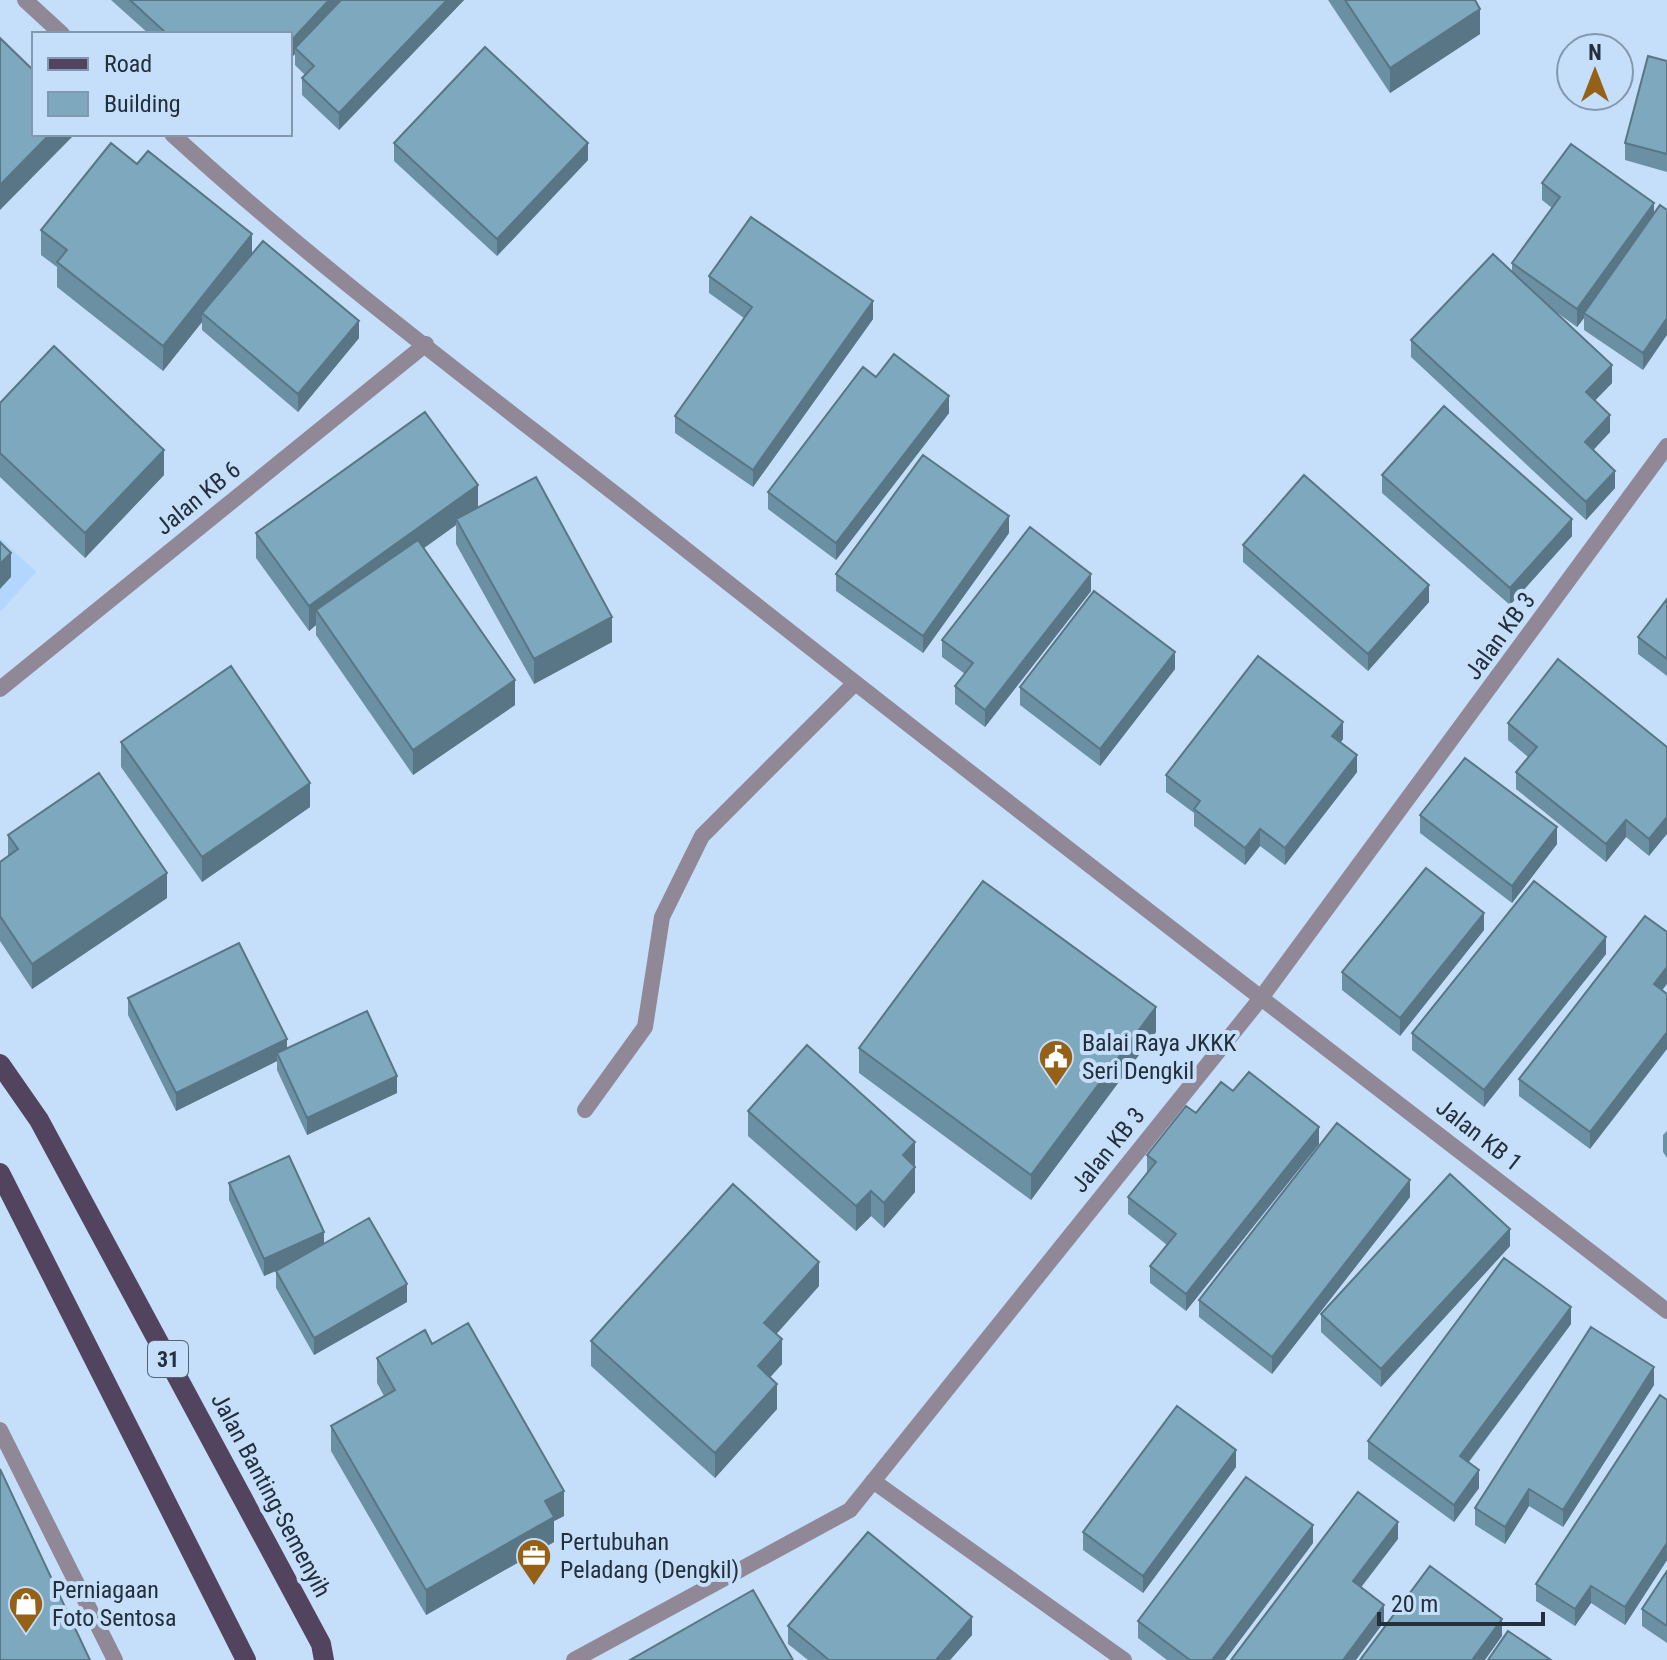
<svg xmlns="http://www.w3.org/2000/svg" width="1667" height="1660" viewBox="0 0 1667 1660" font-family="'Roboto Condensed',sans-serif">
<rect width="100%" height="100%" fill="#c5def9"/>
<path fill="#b2d6fd" d="M0 538 36 572 0 612Z"/>
<g fill="none" stroke-linecap="round" stroke-linejoin="round">
<path stroke="#908797" stroke-width="16" d="M585 1110 645 1027 662 917 702 836 855 683
M0 1430 115 1660"/>
<path stroke="#908797" stroke-width="16" d="M25 0 62 34
M172 134C329 278 503 405 670 537 1000 798 1334 1054 1667 1311
M0 689 426 344
M873 1481 1124 1660
M574 1660 850 1510 1261 998 1667 446"/>
<path stroke="#52435e" stroke-width="20" d="M0 1064 39 1120 321 1644 324 1660
M0 1173 246 1660"/>
</g>
<path fill="#6c90a3" d="M111 0H464L339 130 302 95V78L305 75 295 65V54L290 59V34H149Z
M1328 0H1475L1480 34 1390 93Z
M1667 61V172L1625 160V143Z
M394 143 588 160 497 256 394 161Z
M1542 183 1654 203 1643 370 1584 330V318L1577 327 1549 307 1612 383 1594 401 1610 432 1593 450 1615 488 1586 520 1411 357V340L1512 271V263L1552 208 1542 200Z
M41 230 252 254 359 338 298 412 202 330V322L163 371 57 287V267L41 255Z
M709 276 873 319 753 487 675 433V416L744 318 709 293Z
M876 377 949 413 836 560 768 509V492Z
M0 403 164 475 85 558 0 477Z
M1382 475 1572 536 1510 605 1382 493Z
M478 508 612 642 534 684 456 544V525L424 548 515 705 413 775 316 635V625L309 631 256 558V533Z
M1009 533 923 653 836 591V574Z
M1243 545 1429 602 1368 671 1243 562Z
M1091 591 985 727 955 704V686L965 674 942 657V640Z
M1667 599V676L1638 654V637Z
M1175 669 1100 766 1020 705V687Z
M1508 723 1667 747 1649 856 1626 837 1606 862 1516 789V772L1528 757 1508 740Z
M1343 739 1341 742 1357 772 1285 865 1260 846 1245 865 1194 826V813L1166 792V775Z
M121 742 310 807 202 882 121 767Z
M1420 815 1557 844 1512 903 1420 833Z
M8 835 167 898 32 989 0 941V862L8 857Z
M1484 930 1400 1036 1342 990V972Z
M1606 954 1484 1107 1412 1050V1033Z
M1662 991 1590 1149 1519 1096V1079Z
M128 998 287 1048 397 1093 307 1135 277 1070V1061L176 1111 128 1015Z
M1156 1032 1031 1200 859 1073V1048Z
M1233 1091 1319 1144 1186 1311 1150 1283V1266L1167 1245 1128 1214V1197L1147 1172V1155L1196 1113Z
M748 1111 915 1192 884 1228 871 1216 856 1231 748 1136Z
M1667 1131V1158L1663 1152V1135Z
M229 1183 324 1244 407 1302 314 1355 276 1288V1271L264 1276 229 1200Z
M1410 1197 1272 1374 1199 1317V1300Z
M1510 1246 1381 1387 1321 1332V1314Z
M819 1286 776 1334 782 1364 770 1377 777 1409 715 1478 591 1366V1341Z
M1571 1324 1469 1462 1479 1488 1454 1522 1368 1459V1441Z
M432 1344 564 1516 554 1521V1542L426 1615 331 1451V1426L384 1396 377 1383V1358Z
M1654 1385 1563 1527 1529 1506 1505 1544 1475 1525V1508Z
M1667 1400V1560L1625 1625 1591 1603 1575 1626 1536 1601V1584Z
M1236 1467 1143 1593 1083 1550V1532Z
M1313 1543 1225 1660H1167L1138 1638V1621Z
M1667 1571V1643L1642 1626V1609Z
M788 1626 972 1635 950 1660H808L788 1644Z"/>
<path fill="#587685" d="M329 0H345L295 48V54L290 59V42Z
M447 0H464L339 130V113Z
M1480 9V34L1390 93V68Z
M50 134 74 135 0 210V185Z
M588 143V160L497 256V239Z
M1654 203V220L1584 313V318L1577 327V309Z
M252 234V259L202 313V322L163 371V346Z
M873 301V319L753 487V470Z
M1667 318V335L1643 370V353Z
M359 321V338L298 412V394Z
M1612 365V383L1586 410V392Z
M949 396V413L836 560V543Z
M1610 415V432L1585 459V442Z
M164 450V475L85 558V533Z
M1615 471V488L1586 520V502Z
M478 485V510L456 519V525L323 620 316 610V625L309 631V606Z
M1009 516V533L923 653V636Z
M1572 519V536L1510 605V588Z
M11 553V577L0 589V564Z
M1091 574V591L985 727V710Z
M1429 585V602L1368 671V654Z
M612 617V642L534 684V659Z
M1175 652V669L1100 766V749Z
M515 680V705L413 775V750Z
M1343 722V739L1332 753V736Z
M1357 755V772L1285 865V848Z
M310 783V807L202 882V857Z
M1667 817V834L1649 856V839Z
M1626 820V837L1606 862V844Z
M1557 827V844L1512 903V886Z
M1260 829V846L1245 865V848Z
M167 873V898L32 989V964Z
M1484 913V930L1400 1036V1018Z
M1606 937V954L1484 1107V1090Z
M1667 967V984L1654 1001V984Z
M1156 1007V1032L1031 1200V1175Z
M1667 1032V1049L1590 1149V1132Z
M287 1039V1056L277 1053V1061L176 1111V1093Z
M397 1076V1093L307 1135V1118Z
M1319 1127V1144L1186 1311V1294Z
M915 1142V1166L903 1155Z
M915 1167V1192L884 1228V1203Z
M1410 1180V1197L1272 1374V1357Z
M871 1191V1216L856 1231V1206Z
M1510 1229V1246L1381 1387V1369Z
M324 1232V1249L264 1276V1259Z
M819 1262V1286L764 1348V1323Z
M407 1284V1302L314 1355V1338Z
M1571 1307V1324L1460 1473V1456Z
M782 1339V1364L758 1391V1366Z
M1654 1367V1385L1563 1527V1510Z
M777 1384V1409L715 1478V1453Z
M1236 1450V1467L1143 1593V1576Z
M1479 1470V1488L1454 1522V1505Z
M1529 1489V1506L1505 1544V1527Z
M564 1491V1516L554 1521V1542L426 1615V1590L545 1501Z
M1398 1522V1539L1353 1598V1581Z
M1313 1525V1543L1225 1660H1212Z
M1667 1543V1560L1625 1625V1607Z
M1591 1586V1603L1575 1626V1609Z
M1384 1605V1622L1356 1660H1343Z
M972 1617V1635L950 1660H936Z
M1502 1619V1636L1485 1660H1472Z"/>
<path fill="#7da8be" stroke="#587685" stroke-width="2" d="M130 0H329L290 42V34H167Z
M341 0H447L339 113 302 78 314 66 295 48Z
M1345 0H1475L1480 9 1390 68Z
M0 38 34 71V134H50L0 185Z
M485 47 588 143 497 239 394 143Z
M1648 56 1667 61V154L1625 143Z
M111 143 137 164 148 151 252 234 163 346 57 262 67 250 41 230Z
M1571 144 1654 203 1577 309 1512 263 1560 197 1542 183Z
M1660 205 1667 210V318L1643 353 1584 313Z
M751 217 873 301 753 470 675 416 752 307 709 276Z
M263 241 359 321 298 394 202 313Z
M1493 254 1612 365 1586 392 1610 415 1585 442 1615 471 1586 502 1411 340Z
M54 346 164 450 85 533 0 453V403Z
M894 354 949 396 836 543 768 492 863 367 876 377Z
M1444 406 1572 519 1510 588 1382 475Z
M425 412 478 485 309 606 256 533Z
M923 455 1009 516 923 636 836 574Z
M1304 475 1429 585 1368 654 1243 545Z
M536 477 612 617 534 659 456 519Z
M1030 527 1091 574 985 710 955 686 973 663 942 640Z
M418 540 515 680 413 750 316 610Z
M0 542 11 553 0 564Z
M1094 591 1175 652 1100 749 1020 687Z
M1667 599V659L1638 637Z
M1258 656 1343 722 1332 736 1357 755 1285 848 1260 829 1245 848 1194 809 1200 801 1166 775Z
M1558 659 1667 747V817L1649 839 1626 820 1606 844 1516 772 1537 747 1508 723Z
M231 666 310 783 202 857 121 742Z
M1465 758 1557 827 1512 886 1420 815Z
M99 773 167 873 32 964 0 916V862L18 849 8 835Z
M1426 868 1484 913 1400 1018 1342 972Z
M983 881 1156 1007 1031 1175 859 1048Z
M1534 881 1606 937 1484 1090 1412 1033Z
M1645 916 1667 932V967L1654 984 1667 994V1032L1590 1132 1519 1079Z
M239 943 287 1039 176 1093 128 998Z
M367 1011 397 1076 307 1118 277 1053Z
M807 1045 915 1142 903 1155 915 1167 884 1203 871 1191 856 1206 748 1111Z
M1249 1072 1319 1127 1186 1294 1150 1266 1176 1234 1128 1197 1156 1162 1147 1155 1186 1106 1196 1113 1221 1082 1233 1091Z
M1337 1123 1410 1180 1272 1357 1199 1300Z
M289 1156 324 1232 264 1259 229 1183Z
M1450 1174 1510 1229 1381 1369 1321 1314Z
M733 1184 819 1262 764 1323 782 1339 758 1366 777 1384 715 1453 591 1341Z
M369 1218 407 1284 314 1338 276 1271Z
M1504 1258 1571 1307 1460 1456 1479 1470 1454 1505 1368 1441Z
M468 1323 564 1491 545 1501 554 1517 426 1590 331 1426 395 1390 377 1358 425 1330 432 1344Z
M1591 1327 1654 1367 1563 1510 1529 1489 1505 1527 1475 1508Z
M1660 1395 1667 1400V1543L1625 1607 1591 1586 1575 1609 1536 1584Z
M1177 1406 1236 1450 1143 1576 1083 1532Z
M0 1469 90 1660H0Z
M1246 1477 1313 1525 1212 1660H1190L1138 1621Z
M1358 1492 1398 1522 1353 1581 1384 1605 1343 1660H1231Z
M868 1532 972 1617 936 1660H829L788 1626Z
M1430 1566 1502 1619 1472 1660H1360Z
M1667 1571V1626L1642 1609Z
M753 1590 793 1660H630Z
M1508 1631 1551 1660H1488Z"/>
<defs>
<symbol id="civic-pin" viewBox="-11 -11 22 30"><path d="M0 17L-7.5 6A9.5 9.5 0 1 1 7.5 6Z" fill="#956116" stroke="#c5def9"/><path d="M-.6-6.5H3V-4.5H.6V-3L4-1V1h2V6H-6V1h2V-1L-.6-3ZM-1.2 2.5V6h2.4V2.5Z" fill="#fff"/></symbol>
<symbol id="office-pin" viewBox="-11 -11 22 30"><path d="M0 17L-7.5 6A9.5 9.5 0 1 1 7.5 6Z" fill="#956116" stroke="#c5def9"/><path d="M-6-3h4V-5.5h4V-3h4V5H-6ZM-1-4.5V-3h2v-1.5ZM-6 0V1H6V0Z" fill="#fff"/></symbol>
<symbol id="shop-pin" viewBox="-11 -11 22 30"><path d="M0 17L-7.5 6A9.5 9.5 0 1 1 7.5 6Z" fill="#956116" stroke="#c5def9"/><path d="M-5-2.5h2.3a2.7 3.5 0 0 1 5.4 0H5L5.5 6h-11ZM-1.5-2.5h3a1.5 2.3 0 0 0-3 0Z" fill="#fff"/></symbol>
</defs>
<g fill-rule="evenodd">
<use href="#civic-pin" x="1036" y="1037" width="40" height="54"/>
<use href="#office-pin" x="514" y="1536" width="40" height="54"/>
<use href="#shop-pin" x="6" y="1584" width="40" height="54"/>
</g>
<g text-anchor="middle" dominant-baseline="central" stroke-width="8" stroke-linejoin="round" paint-order="stroke">
<rect fill="#c5def9" stroke="#546474" stroke-width="2" x="148" y="1341" width="40" height="36" rx="6"/>
<g font-size="22" font-weight="bold" fill="#232f3b">
<text x="168" y="1359">31</text>
</g>
<g font-size="24" fill="#232f3b" stroke="#c5def9">
<text transform="translate(198 498) rotate(-39)">Jalan KB 6</text>
<text transform="translate(1500 636) rotate(-54)">Jalan KB 3</text>
<text transform="translate(1479 1135) rotate(38)">Jalan KB 1</text>
<text transform="translate(1108 1150) rotate(-51)">Jalan KB 3</text>
<text transform="translate(271 1495) rotate(62)">Jalan Banting-Semenyih</text>
</g>
<g font-size="24" fill="#232f3b" stroke="#c5def9" text-anchor="start">
<text x="1082" y="1043">Balai Raya JKKK<tspan x="1082" dy="28">Seri Dengkil</tspan></text>
<text x="560" y="1542">Pertubuhan<tspan x="560" dy="28">Peladang (Dengkil)</tspan></text>
<text x="52" y="1590">Perniagaan<tspan x="52" dy="28">Foto Sentosa</tspan></text>
</g>
</g>
<rect x="32" y="32" width="260" height="104" fill="#c5def9" stroke="#8498ad" stroke-width="2"/>
<rect x="48" y="58" width="40" height="12" fill="#52435e" stroke="#8498ad" stroke-width="2"/>
<text x="104" y="72" font-size="24" fill="#232f3b">Road</text>
<rect x="48" y="92" width="40" height="24" fill="#7da8be" stroke="#8498ad" stroke-width="2"/>
<text x="104" y="112" font-size="24" fill="#232f3b">Building</text>
<g transform="translate(1595 72)"><circle r="38" fill="#c5def9" stroke="#8498ad" stroke-width="2"/>
<path d="M0-6L14 30L0 20L-14 30Z" fill="#956116"/>
<text y="-12" font-size="22" font-weight="bold" text-anchor="middle" fill="#232f3b">N</text>
</g>
<path d="M1379 1612v12h164v-12" fill="none" stroke="#232f3b" stroke-width="4"/>
<text x="1391" y="1612" font-size="24" fill="#232f3b" stroke="#c5def9" stroke-width="6" paint-order="stroke">20 m</text>
</svg>
